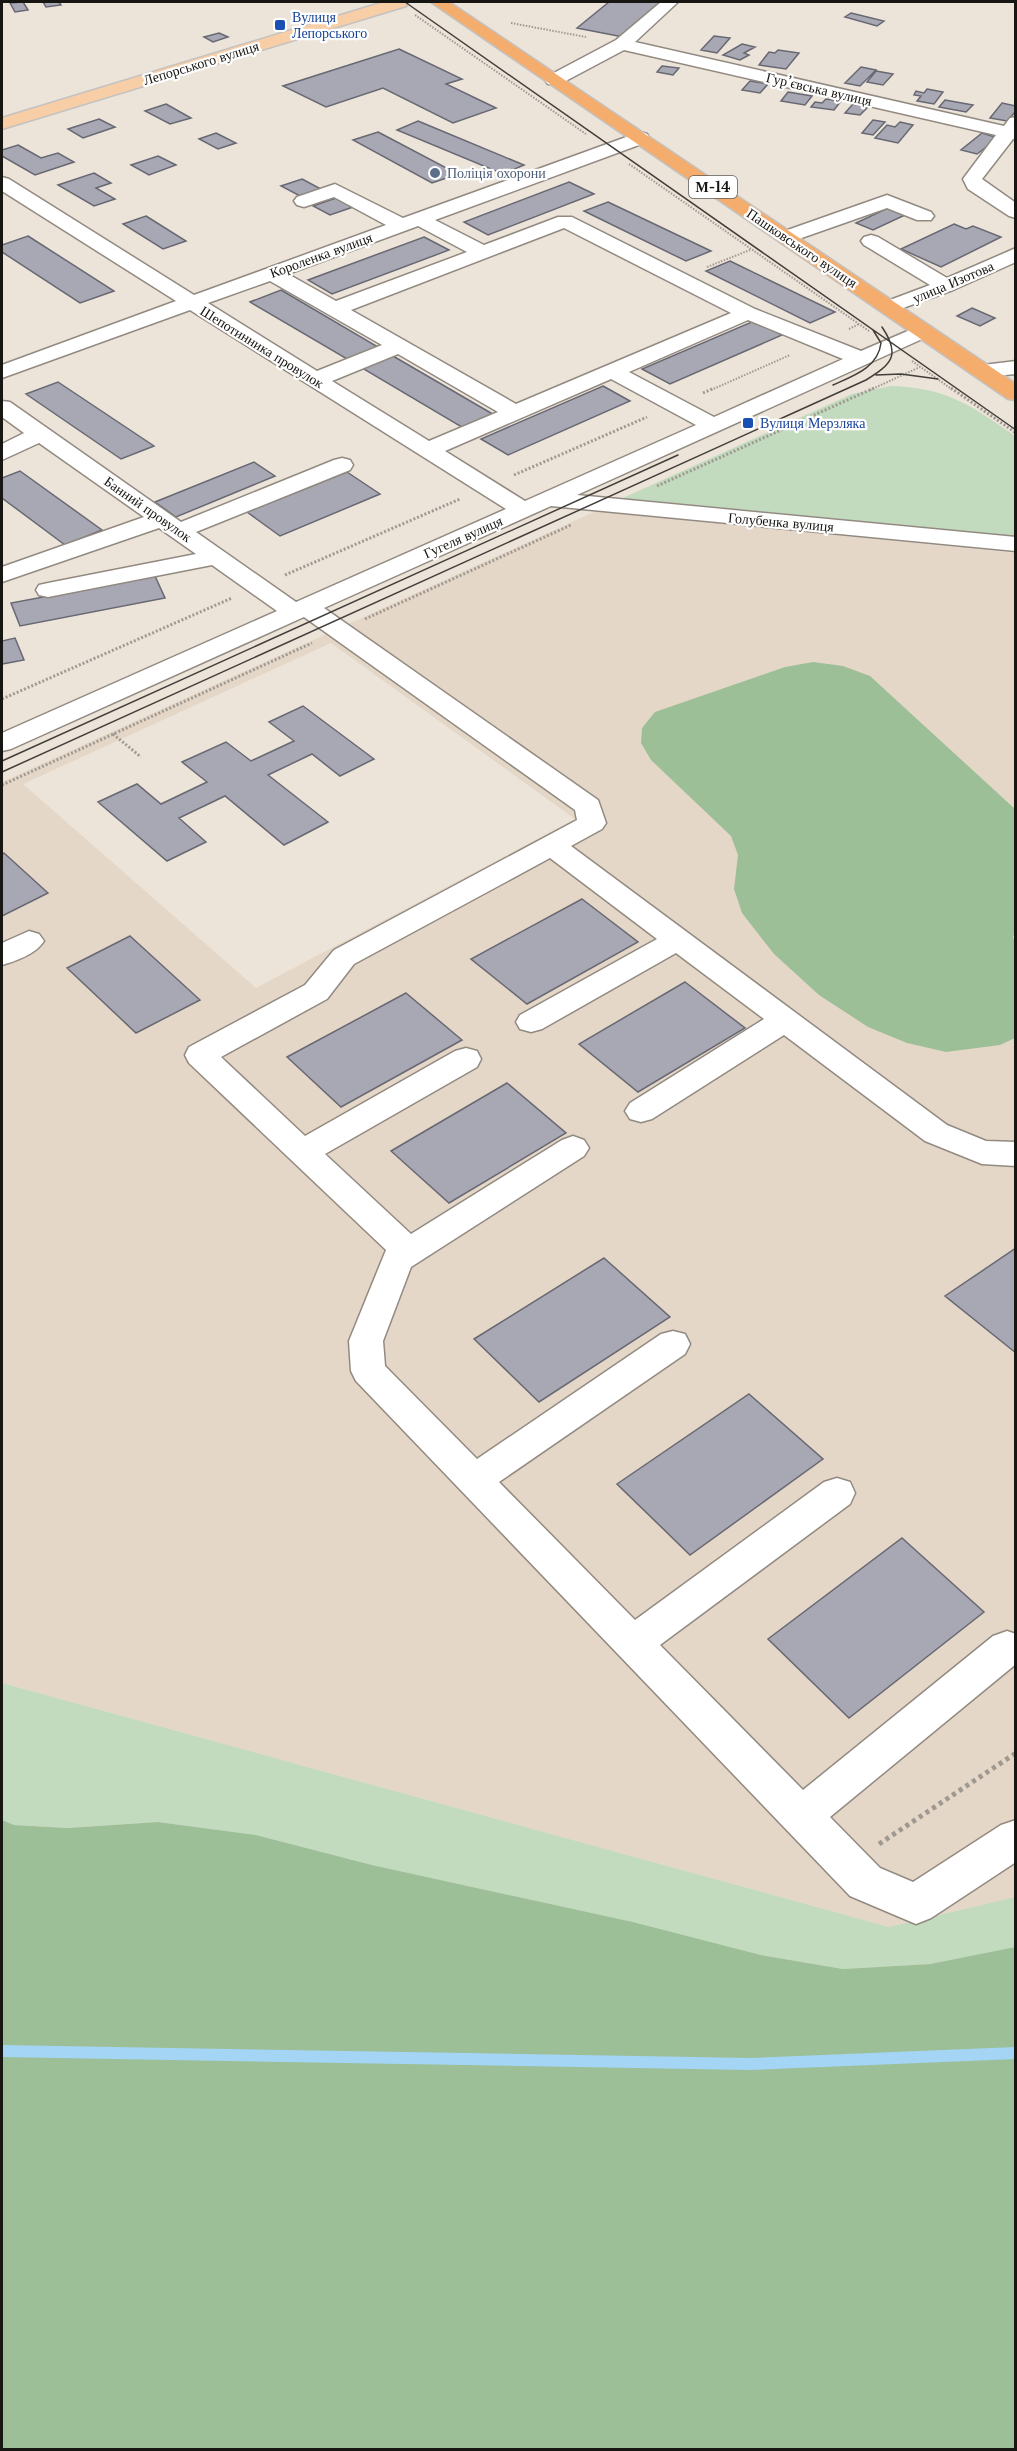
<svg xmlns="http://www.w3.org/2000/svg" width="1017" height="2451" viewBox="0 0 1017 2451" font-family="'Libre Baskerville',serif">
<rect width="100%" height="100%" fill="#ece3d9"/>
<path fill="#e5d7c7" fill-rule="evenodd" d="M596 511 1015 553V1897L889 1927 2 1683V782ZM331 643 575 819 256 988 23 784Z"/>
<path fill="#c2dabe" d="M891 386C948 388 970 405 1015 436V536L623 498 852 394Z
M2 1683 889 1927 1015 1897V1947L930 1964 843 1969 761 1955 633 1922 372 1865 256 1835 158 1822 67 1828 14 1825 2 1820Z"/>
<path fill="#9cbf97" d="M813 662 843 666 870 676 1015 809 1016 933 1013 936 1016 949 1015 1038 1000 1045 946 1052 907 1043 868 1027 819 995 774 954 742 913 734 889 738 855 731 836 651 760 641 743 642 728 655 712 785 667Z
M2 1820 14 1825 67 1828 158 1822 256 1835 372 1865 633 1922 761 1955 843 1969 930 1964 1015 1947V2449H2Z"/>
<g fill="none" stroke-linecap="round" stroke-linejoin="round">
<path stroke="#a4d5f5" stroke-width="12" d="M2 2051 750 2064 1016 2053"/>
</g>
<path fill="#a7a8b3" stroke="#686873" stroke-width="1.5" d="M23 2 28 10 15 12 10 3Z
M43 2H59L61 5 46 7Z
M609 2H663L623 37 577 28Z
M851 13 884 21 877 26 845 17Z
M219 33 228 37 213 42 204 37Z
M714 36 730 38 717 53 701 50Z
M742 44 755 47 744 53 749 55 740 60 723 55Z
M399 49 462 79 446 84 496 108 453 123 383 88 326 107 283 86Z
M778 50 799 53 786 69 759 65 769 52 775 53Z
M662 66 679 68 673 75 657 72Z
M861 67 876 70 860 86 845 83Z
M876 71 893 74 883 85 867 82Z
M750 81 768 84 760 93 742 90Z
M927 89 943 92 934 104 917 101 921 96 914 95 916 91 924 93Z
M788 92 812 96 805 105 781 101Z
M826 99 841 101 834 110 811 107 815 102 822 103Z
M945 100 973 105 966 112 939 107Z
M1002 103 1016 106V111L1007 121 990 118Z
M166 104 191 118 170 124 145 111Z
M853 104 868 107 860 115 845 113Z
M99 119 115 127 83 138 68 129Z
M873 120 885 122 873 135 862 133Z
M418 121 524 165 503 174 397 130Z
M900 122 913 125 898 143 875 138 887 125 895 127Z
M378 132 458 174 432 183 353 140Z
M216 133 236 143 218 149 199 139Z
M982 133 998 138 977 154 961 150Z
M18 145 41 158 58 153 74 162 35 175 2 156V150Z
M158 156 176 165 149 175 131 165Z
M94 173 111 183 96 188 115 199 94 206 58 185Z
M302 179 321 189 300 196 281 186Z
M569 182 594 194 488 235 464 222Z
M336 198 353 207 330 215 313 206Z
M608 202 711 251 686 261 584 211Z
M888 208 905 215 873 230 856 223Z
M146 216 186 241 163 249 123 224Z
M954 224 966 229 973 226 1001 237 941 267 901 249Z
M28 236 114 291 80 303 2 252V245Z
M424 237 449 250 332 294 308 280Z
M730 261 835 312 810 323 706 271Z
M281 290 378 347 347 359 250 302Z
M972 308 995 318 980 326 957 316Z
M754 321 782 335 670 384 642 369Z
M393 356 496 416 465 429 362 368Z
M58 382 154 446 121 459 26 394Z
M603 386 630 401 508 455 481 439Z
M254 462 275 476 176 517 155 502Z
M20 471 102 530 65 545 2 498V478Z
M347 472 380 494 280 536 247 512Z
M155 576 165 598 20 626 11 603Z
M15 638 24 660 2 664V641Z
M303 706 374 759 340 776 312 754 268 775 328 822 284 845 225 796 179 818 206 842 167 861 98 802 137 784 161 804 207 782 182 762 226 742 251 761 294 741 269 722Z
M4 853 48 893 2 916V855Z
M582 899 638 942 527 1004 471 959Z
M130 936 200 1000 136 1033 67 968Z
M685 982 745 1028 638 1092 579 1044Z
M406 993 462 1040 341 1107 287 1057Z
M507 1083 566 1133 449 1203 391 1151Z
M1016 1248V1353L945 1296Z
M604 1258 670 1317 539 1402 474 1339Z
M749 1394 823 1459 690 1555 617 1484Z
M902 1538 984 1612 849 1718 768 1639Z"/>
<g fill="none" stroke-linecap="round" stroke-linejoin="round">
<defs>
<path id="minor" d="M661 2H678L635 42 1004 126 1010 118 1016 117V139H1013L982 179 1016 203V218L1009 216 968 189 963 179 996 135 624 50 560 84H548L545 80 548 76 616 40Z
M640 132 647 134 649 138 647 142 435 220 484 245 558 217H572L755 309 861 351 917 327 924 325 931 327 935 331 931 335 577 495 1016 537V551L551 506 324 608 598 800 606 823 602 829 571 846 947 1125 986 1141 1016 1142V1166L982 1164 925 1141 784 1035 652 1119 641 1122 630 1119 625 1111 630 1103 764 1019 676 953 542 1029 531 1032 520 1029 516 1022 520 1015 657 939 550 858 354 964 327 999 221 1057 305 1136 455 1051 466 1048 477 1051 481 1059 477 1067 325 1154 411 1234 562 1140 573 1136 584 1140 589 1148 584 1156 411 1267 383 1341 385 1366 477 1459 661 1334 673 1331 685 1334 690 1344 685 1354 499 1482 635 1620 824 1482 837 1478 850 1482 855 1493 850 1504 660 1645 803 1790 993 1636 1007 1631 1016 1634V1664L830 1817 880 1868 913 1882 1001 1825 1016 1820V1862L931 1918 916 1924 850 1896 356 1381 351 1371 349 1341 386 1250 189 1063 185 1055 189 1047 305 985 334 950 577 820 575 810 304 617 11 749 2 751V733L277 611 212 565 48 597 39 595 36 590 39 585 48 583 196 554 159 528 2 582V567L144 517 39 443 2 460V444L24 433 2 417V401L10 402 181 522 334 460 342 458 350 460 353 465 350 470 196 532 296 602 506 509 190 310 2 378V365L176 301 2 191V177L9 179 194 295 386 225 334 197 304 207 297 205 294 201 297 197 335 184 403 218ZM418 226 467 252 336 301 288 274ZM564 228 731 313 516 404 351 310ZM270 281 382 345 317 371 208 303ZM748 320 843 359 714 417 629 372ZM398 354 498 412 429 441 332 381ZM611 379 696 425 525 501 445 451Z
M887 195 931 212 934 216 931 220H917L887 208 793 241H779L776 237 779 233Z
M871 235 878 237 947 278 1016 248V262L953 290 889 313 882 311 879 307 882 303 930 285 864 245 861 241 864 237Z
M1016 361V374L983 377 975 376 972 371 975 366Z
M29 931 39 934 44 941C36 954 16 961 2 965V943Z"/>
<path id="major" d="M384 2H408L406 6 2 129V118Z"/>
<path id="highway" d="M431 2H449L1016 384V400L1008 399Z"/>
</defs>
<use href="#minor" stroke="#928a81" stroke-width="3"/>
<use href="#major" stroke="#c3c2c1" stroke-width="3"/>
<use href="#highway" stroke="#c3c2c1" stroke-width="3"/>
<path stroke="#a09992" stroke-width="2" stroke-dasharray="1.5 1.5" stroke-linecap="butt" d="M415 15 586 134
M511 23 586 37
M629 164 869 331
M707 267 750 250
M849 329 859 324
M912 361 953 390
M711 390 790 355
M870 390 920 367"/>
<path stroke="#a09992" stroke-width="3" stroke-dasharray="2 2" stroke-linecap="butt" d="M951 388 1016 433
M703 393 714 388
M514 475 647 417
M657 486 874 388
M285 575 460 499
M365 619 571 525
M2 699 232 598
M113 734 141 757
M2 785 312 643"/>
<path stroke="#a09992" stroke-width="5" stroke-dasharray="4 4" stroke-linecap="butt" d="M879 1844 1016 1753"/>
<use href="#minor" fill="#fff" fill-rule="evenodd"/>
<use href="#major" fill="#f8cea7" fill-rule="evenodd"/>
<use href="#highway" fill="#f4ad6c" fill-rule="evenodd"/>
<path stroke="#423e39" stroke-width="1.5" d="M405 2 1016 430
M876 375 901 374 938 379
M833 385C853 376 878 368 881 343L873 330
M2 761 678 455
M2 772 866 380C892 364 901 355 882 327"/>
</g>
<g fill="#1a4fb4" stroke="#fff" stroke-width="2">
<rect x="274" y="19" width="12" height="12" rx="3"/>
<rect x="742" y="417" width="12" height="12" rx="3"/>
</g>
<circle fill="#5c6f8a" stroke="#fff" stroke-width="2" cx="435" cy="173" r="6"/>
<g text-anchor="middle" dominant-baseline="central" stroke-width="4.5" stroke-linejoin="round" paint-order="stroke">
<g font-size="14" fill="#164399" stroke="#fff" text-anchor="start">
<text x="292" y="17">Вулиця<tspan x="292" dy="16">Лепорського</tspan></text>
<text x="760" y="423">Вулиця Мерзляка</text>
</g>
<g font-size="14" fill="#181612" stroke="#fff">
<text transform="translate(201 63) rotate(-17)">Лепорського вулиця</text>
<text transform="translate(819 89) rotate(13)">Гур’євська вулиця</text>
<text transform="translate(802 248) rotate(34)">Пашковського вулиця</text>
<text transform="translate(321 255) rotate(-20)">Короленка вулиця</text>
<text transform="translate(953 282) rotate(-23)">улица Изотова</text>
<text transform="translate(262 347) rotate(32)">Шепотинника провулок</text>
<text transform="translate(148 509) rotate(35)">Банний провулок</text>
<text transform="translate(781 522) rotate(5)">Голубенка вулиця</text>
<text transform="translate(463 537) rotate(-24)">Гугеля вулиця</text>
</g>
<g font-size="14" fill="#4e5e75" stroke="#fff" text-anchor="start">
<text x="447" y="173">Поліція охорони</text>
</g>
<rect fill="#fff" stroke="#5d5c59" stroke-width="1.5" x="689" y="176" width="48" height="22" rx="4.5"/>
<g font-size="14" font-weight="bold" fill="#181612">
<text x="713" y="187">М-14</text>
</g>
</g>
<rect width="1017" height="2451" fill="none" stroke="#181612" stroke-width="6"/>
</svg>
